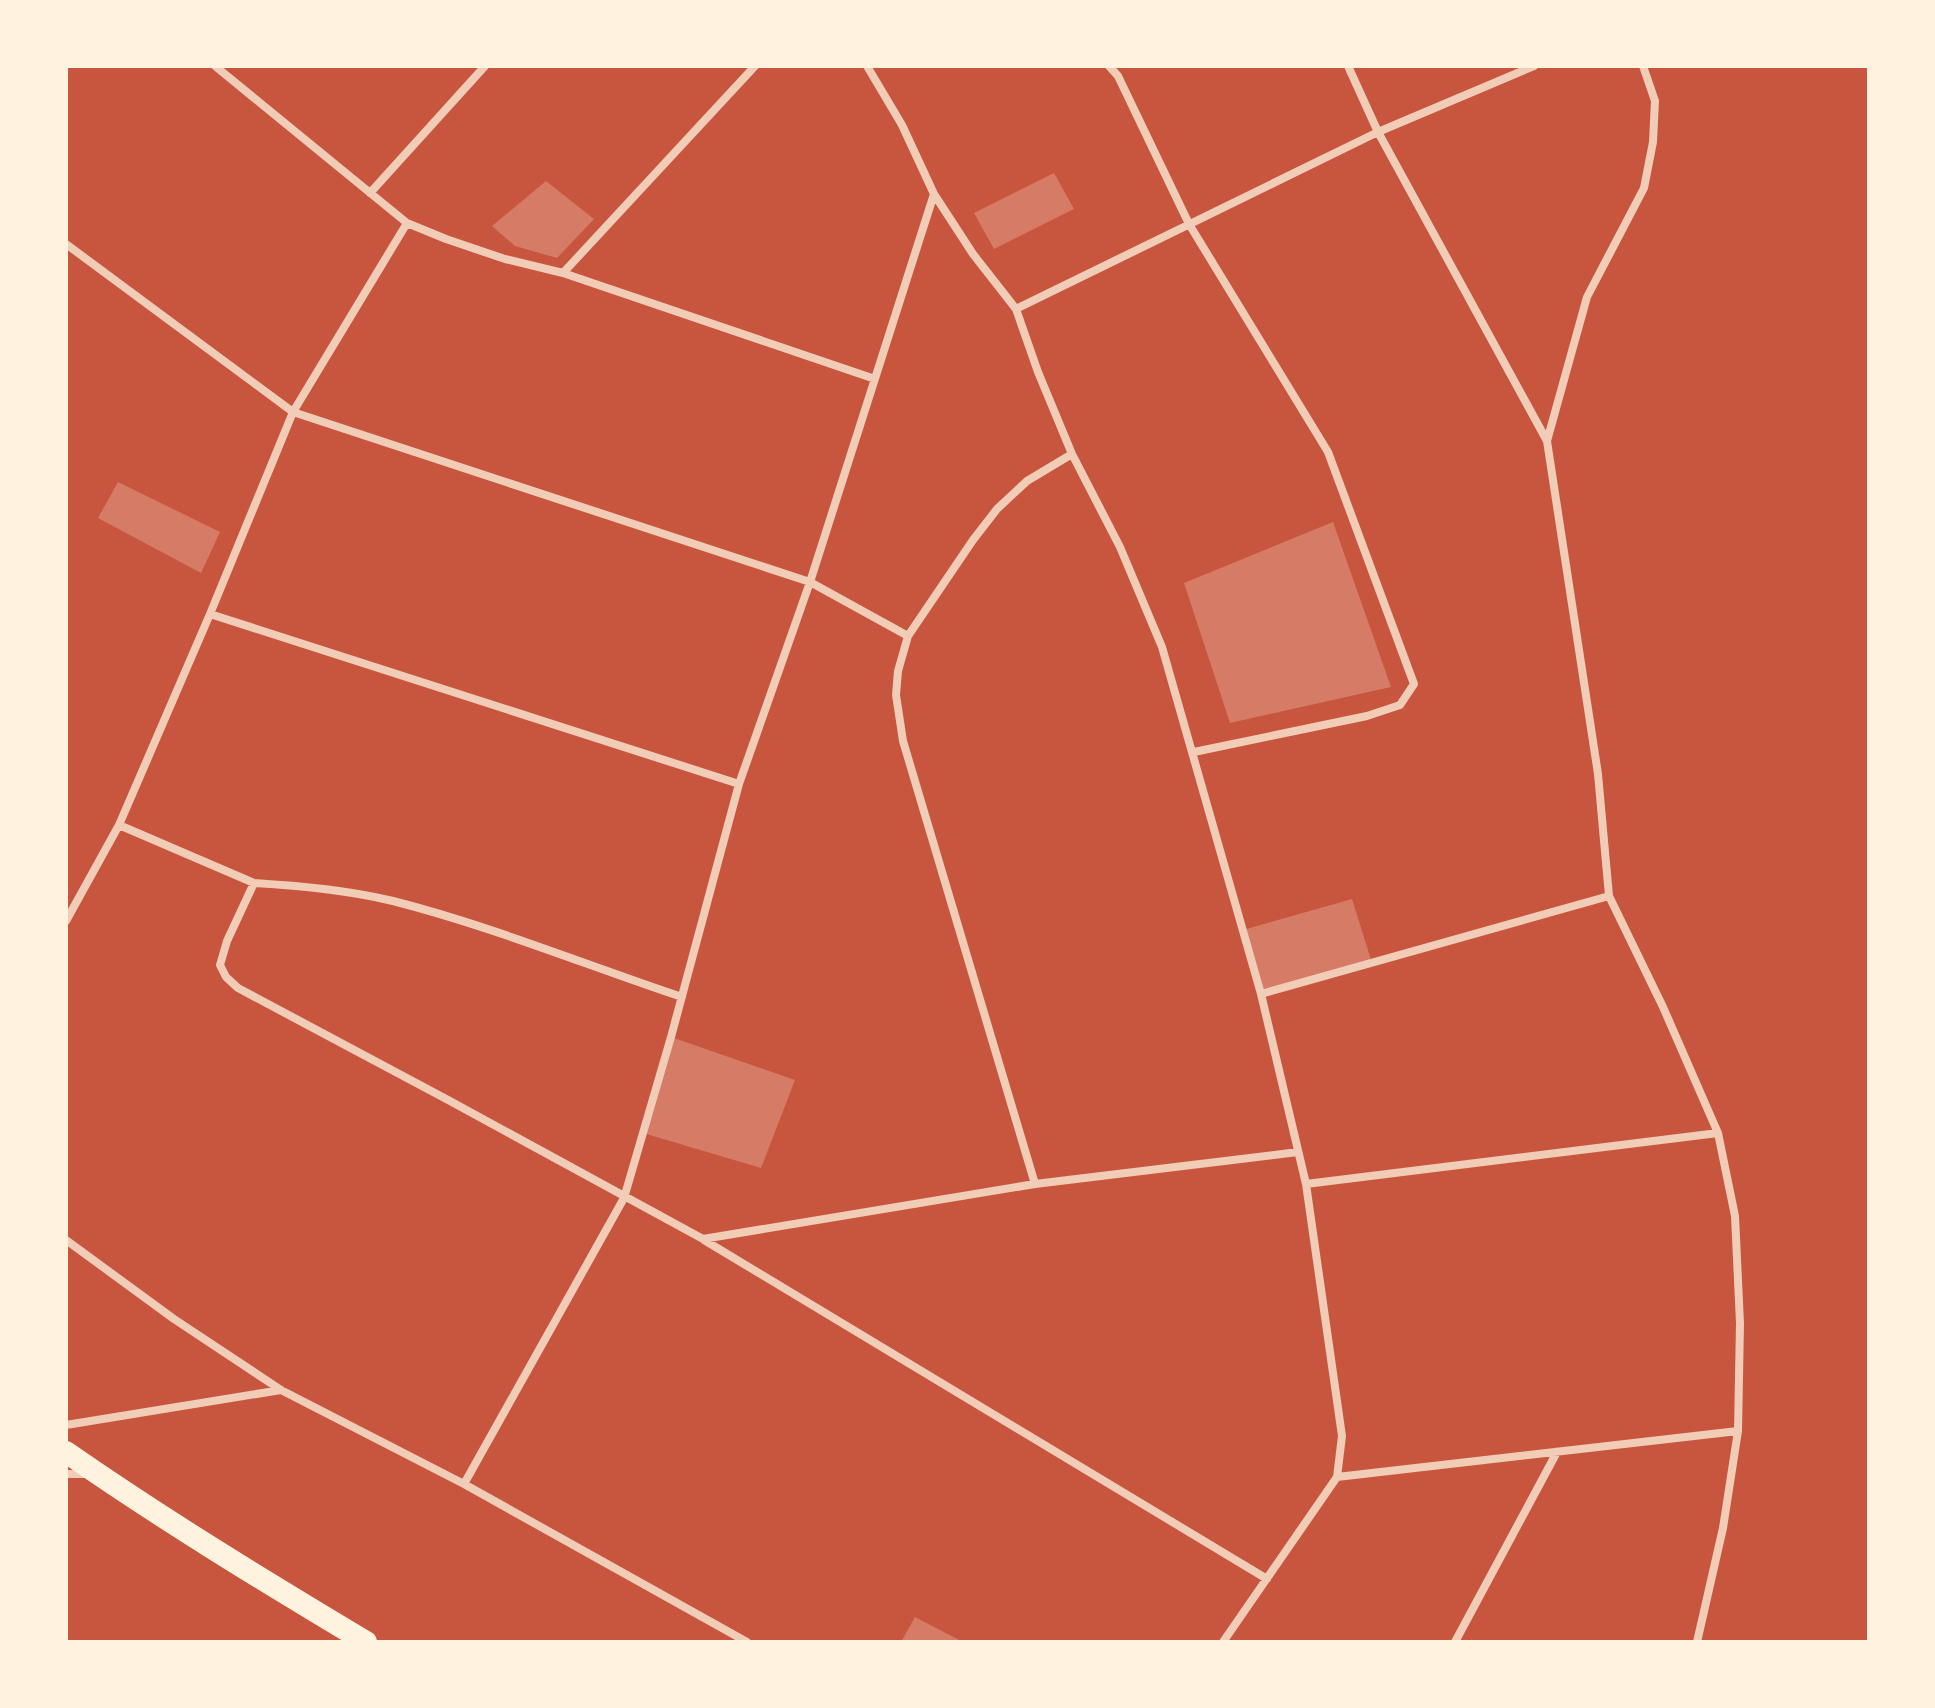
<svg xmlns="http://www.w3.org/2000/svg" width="1935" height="1708" viewBox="0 0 1935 1708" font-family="Manrope,sans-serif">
<rect width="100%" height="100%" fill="#c8553d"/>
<path fill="#d67c66" d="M1054 173 1074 209 994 249 974 213Z
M546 181 594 219 557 258 515 246 492 226Z
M118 482 220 532 201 573 98 518Z
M1333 522 1391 687 1230 723 1184 583Z
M1352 899 1372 963 1261 994 1243 930Z
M671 1037 795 1080 761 1168 643 1133Z
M915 1617 963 1642H901Z"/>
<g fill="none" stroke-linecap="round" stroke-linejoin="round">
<path stroke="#f1ccb7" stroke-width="8" d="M215 66 407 223 446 239 505 259 563 273
M755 66 563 273 875 379
M867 66 902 125 934 194 973 254 1016 309 1038 372 1072 454 1120 547 1162 647 1261 994 1306 1184 1342 1436 1337 1477 1223 1642
M1109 66 1118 76 1189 224 1328 452 1414 684 1400 705 1367 716 1194 752
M1348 66 1378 132 1547 441
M1643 66 1655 101 1653 142 1644 188 1587 297 1547 441 1598 774 1609 896 1663 1007 1718 1133 1735 1216 1740 1323 1738 1431 1723 1528 1697 1642
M370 193 485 66
M66 244 293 412 810 582 908 636
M1016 309 1378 132 1534 66
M210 614 739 784
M119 825 254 883
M66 921 119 825 210 614 293 412 407 223
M1261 994 1609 896
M682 997C586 965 491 926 393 901 347 890 301 886 254 883L227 941 220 965 226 977 238 988 450 1101 703 1239 1035 1184 1298 1152
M1035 1184 903 741 896 695 898 671 908 636 973 540 997 509 1027 481 1072 454
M1306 1184 1718 1133
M66 1240 174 1319 281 1390 464 1484 747 1642
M704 1240 1267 1579
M66 1425 281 1390
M66 1474H89
M1337 1477 1738 1431
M464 1484 624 1198 671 1037 739 784 810 582 934 194
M1455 1642 1557 1452"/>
<path stroke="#fff3e0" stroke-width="22" d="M66 1452C164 1520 264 1581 366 1642"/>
</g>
<rect width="1935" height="1708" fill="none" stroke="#fff3e0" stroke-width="136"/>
</svg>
